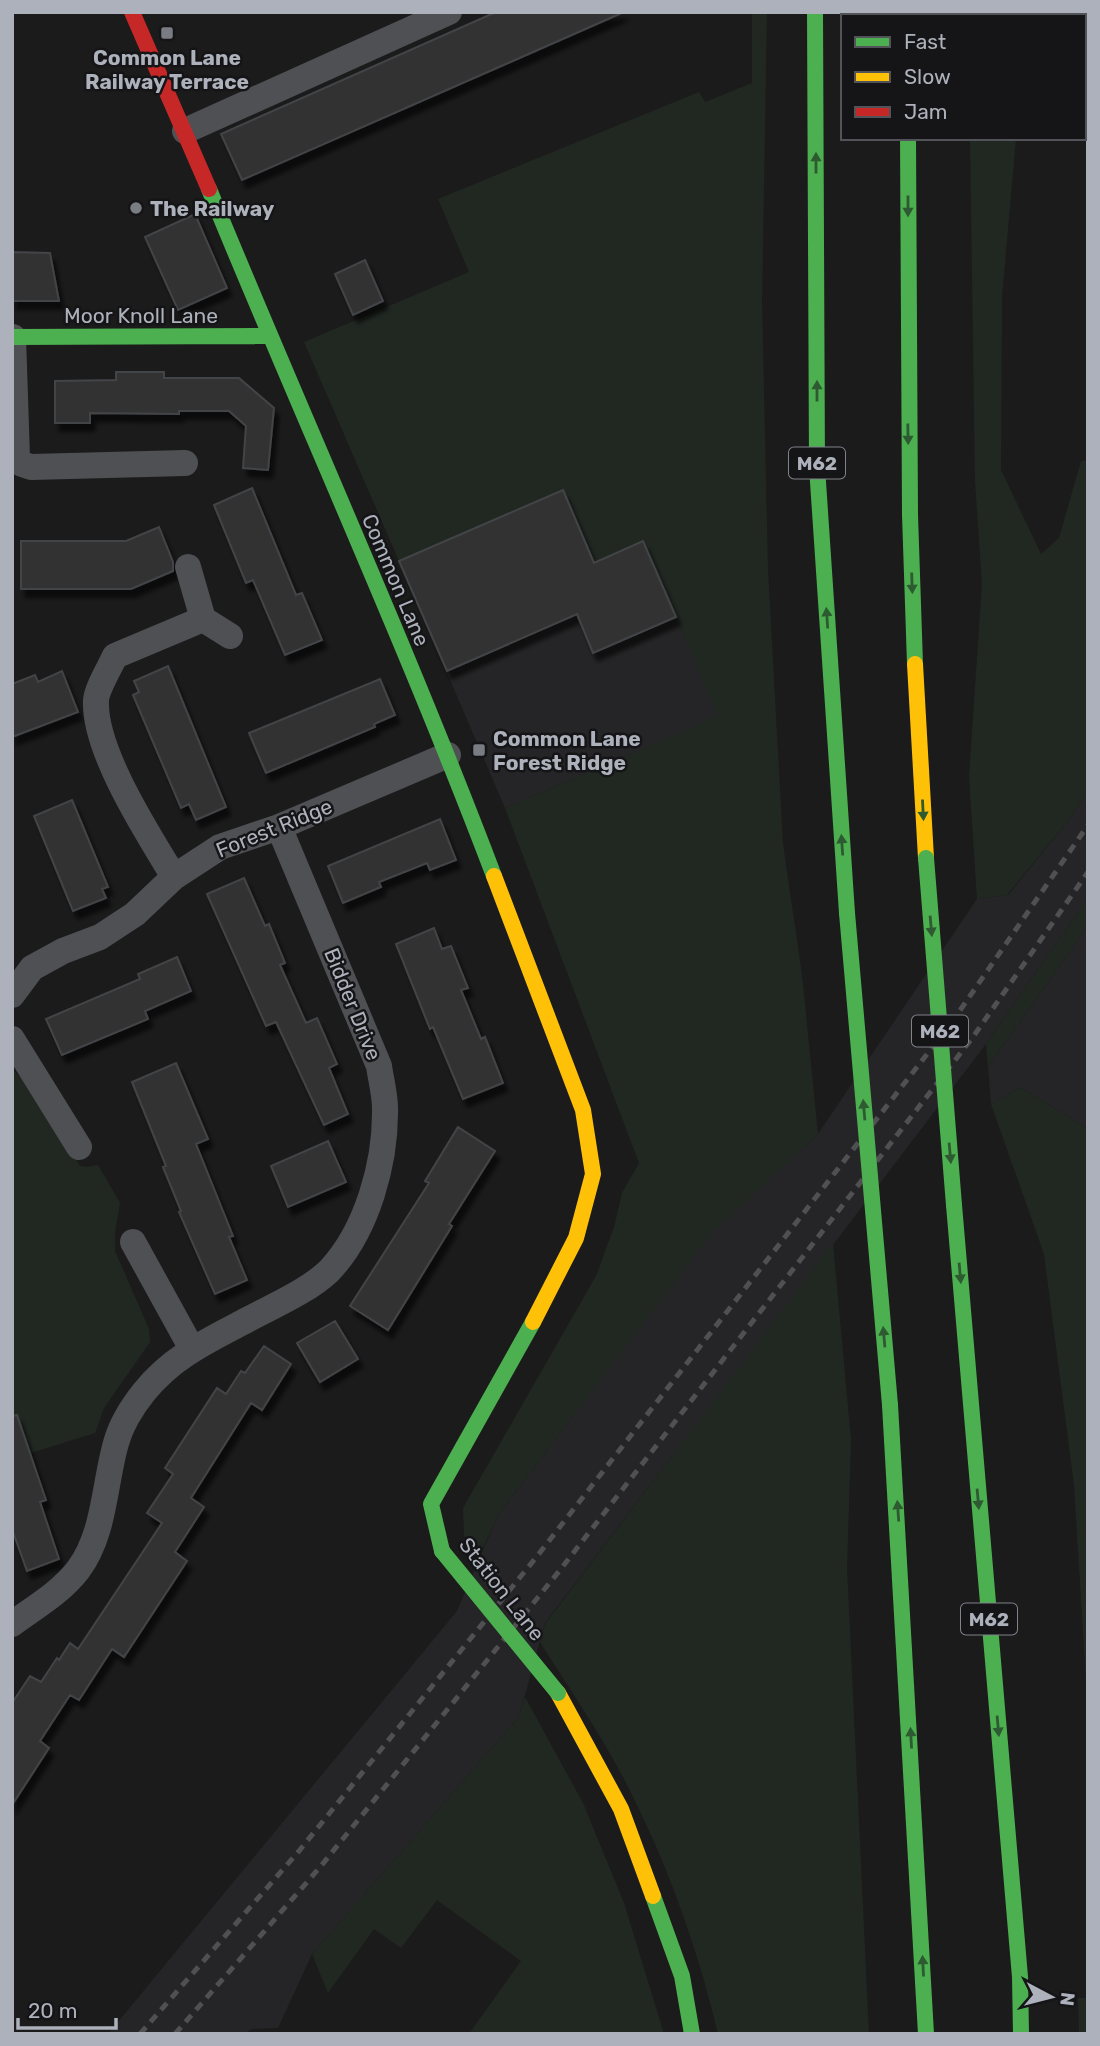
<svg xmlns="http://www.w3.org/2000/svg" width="1100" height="2046" viewBox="0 0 1100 2046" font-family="Rubik,sans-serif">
<defs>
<filter id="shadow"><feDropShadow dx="4.5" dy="8" stdDeviation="2" flood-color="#0009"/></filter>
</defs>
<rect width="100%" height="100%" fill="#1b1b1b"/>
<path fill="#252527" d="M563 490 643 541 719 716 505 808 399 561Z
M1088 792V898L986 1044 545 1623 519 1717 312 1954 278 2028 251 2029 245 2034H108L457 1611 498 1515 712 1232 818 1134 977 899 1008 895 1068 821Z
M1088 926V1129L1020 1087 991 1104 988 1067Z"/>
<path fill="#212822" d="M752 12H767L762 302 768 571 783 844 802 975 818 1134 712 1233 498 1515 480 1555 464 1536 463 1508 596 1276 614 1227 622 1193 639 1163 505 808 718 716 644 541 594 563 563 491 399 561 304 342 469 272 438 199 699 92 705 102 752 83Z
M972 12H1028L1027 16H972Z
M970 138H1016L1002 297 1001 470 1041 554 1059 538 1081 461 1088 460V792L1068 821 1007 895 977 899 969 776 982 584 975 481Z
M1088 898V926L988 1067 986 1044Z
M12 1069 25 1082 80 1166 87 1167 98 1165 120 1203 115 1232V1251L149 1329 150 1342 104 1408 95 1433 12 1459Z
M1020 1087 1088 1129V1713L1074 1485 1044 1254 991 1104Z
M833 1243 851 1440 847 1568 869 2034H718C697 1945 666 1860 624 1779 599 1731 568 1687 540 1642L545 1624Z
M525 1697 583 1803 624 1903 664 2034H469L521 1961 437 1900 401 1948 374 1929 328 1993 312 1954 519 1717Z
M1078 1998H1088V2034H1079Z"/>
<path fill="#333" stroke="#434447" stroke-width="2" filter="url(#shadow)" d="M496 12H624L242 180 221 134Z
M195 214 227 288 178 310 145 237Z
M12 252 50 253 59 301H12Z
M365 260 383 301 353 315 335 274Z
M116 372H164V378H239L274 408 268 470 243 468 246 426 229 411H179V414L90 413V423H55V381L116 380Z
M252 488 296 595 302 593 322 640 285 655 253 580 246 583 214 505Z
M563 490 594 563 643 541 676 617 593 653 577 614 447 671 399 561Z
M159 527 173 562V571L131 589H21V541H126Z
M168 666 226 807 196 820 189 804 181 808 133 695 139 692 134 681Z
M62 671 78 712 12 737V684L35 675 38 682Z
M380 679 395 715 374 724 375 727 266 773 249 733Z
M72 800 108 887 102 889 106 898 73 911 34 816Z
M440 819 456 860 430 870 427 863 379 882 381 887 343 903 328 866Z
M244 878 265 926 269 924 285 963 280 965 306 1023 317 1018 337 1064 329 1068 348 1114 324 1125 276 1022 266 1026 207 894Z
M434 928 442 949 451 946 468 988 461 990 481 1039 485 1037 503 1083 463 1099 433 1027 430 1029 396 944Z
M177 957 191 991 145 1011 148 1019 62 1055 46 1019 140 979 138 974Z
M176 1063 208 1139 196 1144 233 1236 229 1237 247 1280 215 1294 179 1212 181 1211 163 1167 166 1166 132 1082Z
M458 1127 495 1151 449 1224 452 1226 388 1330 350 1306 429 1183 425 1181Z
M328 1141 346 1182 288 1207 271 1166Z
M335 1321 358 1359 320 1382 297 1343Z
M264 1346 291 1364 262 1410 251 1403 191 1498 204 1507 175 1552 187 1561 124 1657 112 1649 79 1700 70 1695 40 1741 49 1748 12 1805V1703L30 1676 41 1682 57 1658 59 1660 70 1643 78 1649 162 1523 147 1513 173 1474 165 1468 217 1388 226 1394 241 1371 245 1373Z
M17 1415 46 1500 40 1502 59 1559 27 1571 12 1529V1416Z"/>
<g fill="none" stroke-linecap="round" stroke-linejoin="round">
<path stroke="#4f5054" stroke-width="26" d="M185 131 449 12
M13 337 17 458 22 464 31 467 185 463
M188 567 203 619 230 636
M174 877C148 834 94 751 96 701 96 690 110 667 115 656L203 619
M12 995 32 968 63 951 100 937 135 914 174 877 220 847 279 827 448 755
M12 1039 79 1147
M133 1242 192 1349
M12 1624C35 1607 60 1593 78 1570 105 1534 104 1485 116 1443 121 1425 132 1407 144 1392 172 1357 207 1341 247 1320 273 1306 308 1291 329 1271 367 1231 386 1163 385 1108 385 1095 381 1080 379 1066L279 827"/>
<path stroke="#4caf50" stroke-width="16" d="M815 12 817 467 847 913
M908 138 910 515 915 664
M209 189C303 418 406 644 494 876
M12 337 269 336
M954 1205 1020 1977 1021 2034
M890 1405 926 2034
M442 1551 431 1504 533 1322
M653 1896 682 1976 692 2034"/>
<path stroke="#ffc107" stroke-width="16" d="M915 664 926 858
M494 876 583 1110 593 1174 576 1238 533 1322
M558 1693 621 1809 653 1896"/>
<path stroke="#c62828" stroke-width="16" d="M132 12 209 189
M908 12V16"/>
<path stroke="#505052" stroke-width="5" stroke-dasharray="9 7" stroke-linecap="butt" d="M140 2034 299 1851 538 1555 952 1022 1088 825
M175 2034 321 1866 560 1570 973 1037 1088 872"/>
<path stroke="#4caf50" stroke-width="16" d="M926 858 954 1205
M847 913 890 1405
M442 1551 558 1693"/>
</g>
<defs><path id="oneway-solid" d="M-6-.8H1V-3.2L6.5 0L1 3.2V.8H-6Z" transform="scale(1.75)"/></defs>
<g fill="#2e5a31">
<use href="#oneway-solid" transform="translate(816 163) rotate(-90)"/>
<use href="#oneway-solid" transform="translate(908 206) rotate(90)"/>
<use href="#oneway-solid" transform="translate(817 391) rotate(-90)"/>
<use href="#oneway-solid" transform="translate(908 434) rotate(89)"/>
<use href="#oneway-solid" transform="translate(912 583) rotate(88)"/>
<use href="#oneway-solid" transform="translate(827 618) rotate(-94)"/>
<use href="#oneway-solid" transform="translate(923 810) rotate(87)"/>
<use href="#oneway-solid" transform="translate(842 845) rotate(-94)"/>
<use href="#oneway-solid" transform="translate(931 926) rotate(85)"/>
<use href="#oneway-solid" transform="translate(864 1110) rotate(-95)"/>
<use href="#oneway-solid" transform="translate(950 1153) rotate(85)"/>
<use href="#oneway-solid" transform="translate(960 1273) rotate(85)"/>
<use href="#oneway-solid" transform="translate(884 1337) rotate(-95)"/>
<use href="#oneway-solid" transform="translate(978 1499) rotate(85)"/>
<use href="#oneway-solid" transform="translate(898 1511) rotate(-94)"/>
<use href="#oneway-solid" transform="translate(998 1726) rotate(85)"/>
<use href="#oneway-solid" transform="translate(911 1738) rotate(-93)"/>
<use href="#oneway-solid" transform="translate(923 1966) rotate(-93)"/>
</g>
<g fill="#7a7c83" stroke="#151517" stroke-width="2.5">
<rect x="160" y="26" width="14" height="14" rx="3.5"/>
<circle cx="136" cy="208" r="7"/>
<rect x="472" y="743" width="14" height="14" rx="3.5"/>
</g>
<g text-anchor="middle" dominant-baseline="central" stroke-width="5" stroke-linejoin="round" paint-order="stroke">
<g fill="#151517" stroke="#7f828a" stroke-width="2">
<rect x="789" y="447.5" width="56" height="31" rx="5"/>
<rect x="912" y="1015.5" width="56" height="31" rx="5"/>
<rect x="961" y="1603.5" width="56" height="31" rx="5"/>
</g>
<g font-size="19" font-weight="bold" fill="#adb1bb">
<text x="817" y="463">M62</text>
<text x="940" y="1031">M62</text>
<text x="989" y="1619">M62</text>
</g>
<g font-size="21" font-weight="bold" fill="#adb1bb" stroke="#151517" text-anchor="start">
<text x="167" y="57" text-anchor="middle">Common Lane<tspan x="167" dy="24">Railway Terrace</tspan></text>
<text x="150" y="208">The Railway</text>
<text x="493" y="738">Common Lane<tspan x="493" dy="24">Forest Ridge</tspan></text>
</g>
<g font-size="21" fill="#adb1bb" stroke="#151517">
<text x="141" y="315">Moor Knoll Lane</text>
<text transform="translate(396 580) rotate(67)">Common Lane</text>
<text transform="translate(274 828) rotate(-22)">Forest Ridge</text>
<text transform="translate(353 1004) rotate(68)">Bidder Drive</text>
<text transform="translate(502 1589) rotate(52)">Station Lane</text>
</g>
</g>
<rect width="1100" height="2046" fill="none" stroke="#adb1bb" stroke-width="28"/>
<rect x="841" y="14" width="245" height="126" fill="#151517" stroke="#525359" stroke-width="2"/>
<rect x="855" y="37" width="35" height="10" fill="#4caf50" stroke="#525359" stroke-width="2"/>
<text x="904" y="49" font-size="21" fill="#adb1bb">Fast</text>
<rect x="855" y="72" width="35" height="10" fill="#ffc107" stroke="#525359" stroke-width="2"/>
<text x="904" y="84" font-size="21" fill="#adb1bb">Slow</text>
<rect x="855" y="107" width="35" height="10" fill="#c62828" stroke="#525359" stroke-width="2"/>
<text x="904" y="119" font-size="21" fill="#adb1bb">Jam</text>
<g transform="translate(1051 1997) rotate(97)" stroke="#151517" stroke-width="5" paint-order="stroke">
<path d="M0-5L12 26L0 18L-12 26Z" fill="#adb1bb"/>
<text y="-10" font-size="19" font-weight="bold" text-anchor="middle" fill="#adb1bb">N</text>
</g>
<path d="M18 2018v10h98v-10" fill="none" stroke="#adb1bb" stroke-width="3.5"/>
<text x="28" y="2018" font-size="21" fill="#adb1bb" stroke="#151517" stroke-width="5" paint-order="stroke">20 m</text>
</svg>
